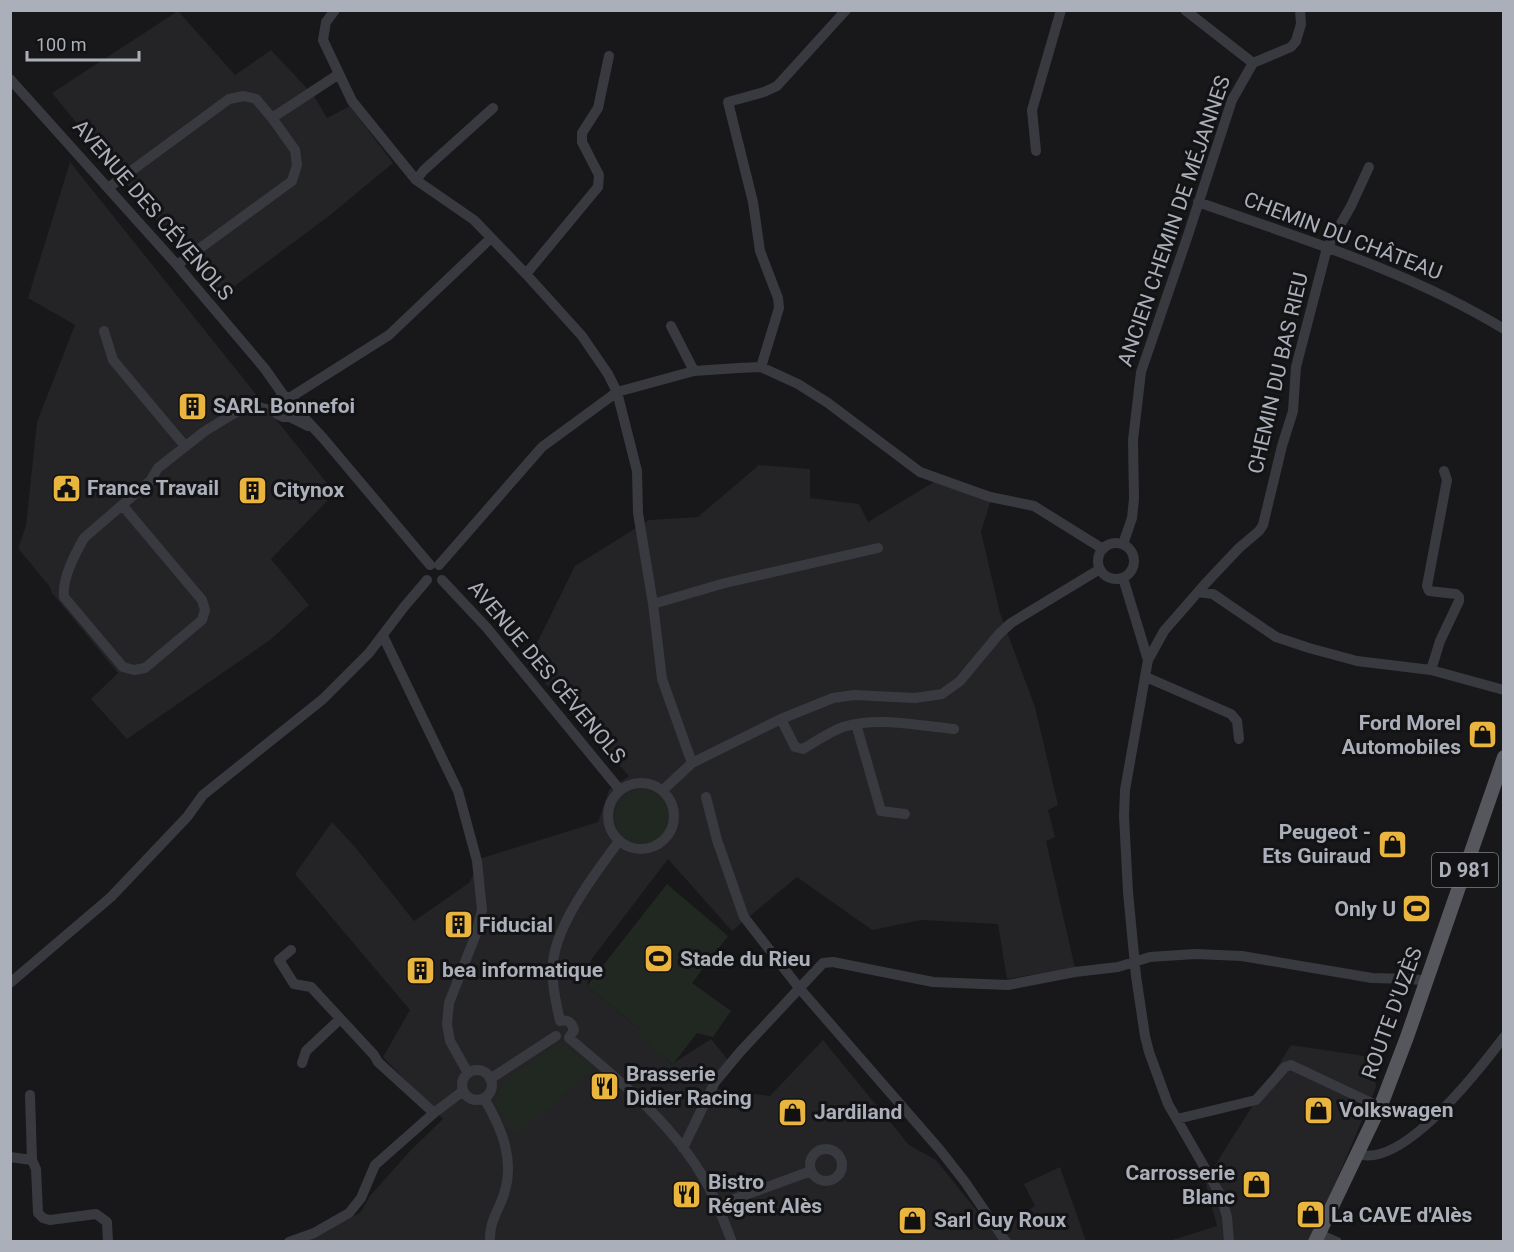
<svg xmlns="http://www.w3.org/2000/svg" width="1514" height="1252" viewBox="0 0 1514 1252" font-family="Roboto,sans-serif">
<rect width="100%" height="100%" fill="#18181a"/>
<path fill="#242427" d="M178 11 235 75 271 50 314 96 327 118 350 106 393 163 329 216 220 297 52 93Z
M70 162 335 493 271 559 309 605 270 640 127 739 91 699 118 673 52 593 50 587 18 548 26 526 37 422 75 325 28 298Z
M759 465 810 469V498L859 504 868 522 934 482 991 499 981 532 1000 613 1035 707 1058 805 1048 810 1055 837 1046 841 1075 968 1007 979 998 924 921 920 872 930 797 877 732 931 668 859 591 960 587 986 640 1029 672 1064 711 1039 728 1060 717 1089 770 1096 823 1040 909 1145 936 1160 994 1232 1035 1206 1024 1184 1060 1167 1086 1241H304L360 1213 370 1196 410 1151 443 1119 383 1057 410 1010 295 874 332 822 355 847 414 921 469 883 482 858 598 822 609 790 629 776 527 663 575 566 649 520 698 517Z
M1291 1045 1371 1057 1376 1087 1311 1241 1166 1242 1217 1226 1205 1181Z"/>
<path fill="#202821" d="M615 817a27 27 0 1 1 54 0a27 27 0 1 1-54 0Z
M667 884 728 936 692 983 731 1011 713 1037 697 1033 673 1064 637 1035 640 1029 587 986Z
M552 1047H567L596 1067 516 1135 495 1104 503 1082Z"/>
<g fill="none" stroke-linecap="round" stroke-linejoin="round">
<path stroke="#393a3f" stroke-width="10" d="M335 10 326 22 323 40 352 101 416 180 474 220 526 274 582 336 608 374 617 392 637 471 638 513 653 604 662 679 692 763
M1185 10 1253 63
M10 79 177 265 265 369 284 396
M272 118 339 74
M1036 151 1032 110 1061 10
M416 180 424 170 493 108
M108 188 229 99 244 96 256 99 272 118 295 150 297 165 292 181 177 265
M1198 202C1302 239 1409 271 1504 329
M526 274 598 187 599 175 582 142V133L598 108 609 56
M671 326 694 371
M104 331 113 360 185 446
M761 367 779 308 778 298 760 251 753 202 728 102 764 92 777 86 846 10
M291 397 389 335 491 238
M296 409 323 438 430 565
M290 417 295 412V402L291 397 281 396 275 404 277 414 283 417H290L308 426
M123 506 202 600 205 610 202 620 145 668 134 670 123 667 64 597C62 578 75 554 84 538L150 481 158 468 205 431 243 408 258 407 275 411
M1098 561a18 18 0 1 1 36 0a18 18 0 1 1-36 0Z
M1123 544 1132 518 1134 499 1133 440 1141 372 1188 235 1232 100 1253 63 1291 47 1296 41 1301 24 1300 10
M439 565 542 447 617 392 694 371 738 368 761 367 798 384 828 403 920 472 990 497 1034 506 1103 549
M1123 578 1148 660 1125 790 1124 816 1128 892 1136 976 1145 1036 1149 1052 1168 1104 1221 1196 1227 1217 1229 1242
M442 580 487 628 620 790
M1198 592 1213 594 1276 637 1309 648 1357 661 1431 670 1504 690
M653 604 725 583 878 548
M383 636 458 791 477 861 482 910 476 934 449 1003 447 1024 450 1041 468 1073
M1148 660 1164 631 1205 584 1239 548 1259 531 1263 525 1282 446 1293 411 1296 367 1327 248 1351 206 1369 167
M1431 670 1440 641 1459 601V597L1456 594 1429 591 1427 586 1447 480 1444 471
M1146 677 1231 714 1237 721 1239 739
M781 719 795 747 803 749C815 742 829 732 843 727 878 716 919 726 954 729
M856 724 881 811 905 814
M608 816a33 33 0 1 1 66 0a33 33 0 1 1-66 0Z
M663 790 692 763 781 719 833 698 854 695 915 698 942 694 960 681 999 634 1011 623 1100 569
M706 797 717 840 744 917 800 989 940 1150 965 1182 1006 1242
M291 950 279 960 294 984 311 987 374 1055 378 1062 434 1113
M10 983 111 897 187 817 203 795 323 699 369 653 404 607 427 580
M560 1021C556 1002 551 982 553 962 557 923 596 872 619 841
M560 1021C567 1019 572 1022 574 1030L569 1038
M569 1038C620 1081 673 1123 706 1182 717 1201 724 1222 732 1242
M302 1063 306 1051 340 1019
M462 1085a15 15 0 1 1 30 0a15 15 0 1 1-30 0Z
M490 1079 556 1036
M30 1095 32 1160 36 1169 38 1213 43 1218 50 1220 96 1214 107 1222 108 1242
M484 1098C502 1129 516 1161 503 1197 497 1213 489 1223 490 1242
M1177 1119 1256 1100 1285 1067 1291 1065 1380 1107
M683 1148 715 1082 740 1052 823 963 833 962 933 982 1008 985 1075 972 1118 967 1150 957 1195 954 1242 956 1372 978 1410 979 1421 980 1426 983
M810 1165a16 16 0 1 1 32 0a16 16 0 1 1-32 0Z
M1358 1154C1403 1169 1479 1070 1504 1037
M10 1157 32 1160
M718 1205 811 1171
M1319 1234 1337 1242
M289 1242 314 1233 349 1213 361 1198 375 1165 434 1113 463 1091"/>
<path stroke="#55575d" stroke-width="14" d="M1315 1242 1383 1100 1407 1037 1504 757"/>
</g>
<defs>
<symbol id="building-square" viewBox="-11 -11 22 22"><rect x="-9" y="-9" width="18" height="18" rx="4" fill="#eab53f" stroke="#131315"/><path d="M-4-6H4V6H1V3H-1V6H-4ZM-2.5-4.3h1.7v1.8h-1.7ZM.8-4.3h1.7v1.8H.8ZM-2.5-1h1.7V.8h-1.7ZM.8-1h1.7V.8H.8Z" fill="#111"/></symbol>
<symbol id="civic-square" viewBox="-11 -11 22 22"><rect x="-9" y="-9" width="18" height="18" rx="4" fill="#eab53f" stroke="#131315"/><path d="M-.6-6.5H3V-4.5H.6V-3L4-1V1h2V6H-6V1h2V-1L-.6-3ZM-1.2 2.5V6h2.4V2.5Z" fill="#111"/></symbol>
<symbol id="shop-square" viewBox="-11 -11 22 22"><rect x="-9" y="-9" width="18" height="18" rx="4" fill="#eab53f" stroke="#131315"/><path d="M-5-2.5h2.3a2.7 3.5 0 0 1 5.4 0H5L5.5 6h-11ZM-1.5-2.5h3a1.5 2.3 0 0 0-3 0Z" fill="#111"/></symbol>
<symbol id="stadium-square" viewBox="-11 -11 22 22"><rect x="-9" y="-9" width="18" height="18" rx="4" fill="#eab53f" stroke="#131315"/><path d="M0-5a6.5 5 0 1 0 0 10a6.5 5 0 1 0 0-10ZM-3.5-1.8h7v3.6h-7Z" fill="#111"/></symbol>
<symbol id="restaurant-square" viewBox="-11 -11 22 22"><rect x="-9" y="-9" width="18" height="18" rx="4" fill="#eab53f" stroke="#131315"/><path d="M-5-6h1v4h1v-4h1v4h1v-4h1v5L-1.5 .5V6h-2V.5L-5-1ZM5-6V6H3V1.5H1.5Q1.5-4 5-6Z" fill="#111"/></symbol>
</defs>
<g fill-rule="evenodd">
<use href="#building-square" x="176" y="390" width="33" height="33"/>
<use href="#civic-square" x="50" y="472" width="33" height="33"/>
<use href="#building-square" x="236" y="474" width="33" height="33"/>
<use href="#shop-square" x="1466" y="718" width="33" height="33"/>
<use href="#shop-square" x="1376" y="828" width="33" height="33"/>
<use href="#stadium-square" x="1400" y="892" width="33" height="33"/>
<use href="#building-square" x="442" y="908" width="33" height="33"/>
<use href="#stadium-square" x="642" y="942" width="33" height="33"/>
<use href="#building-square" x="404" y="954" width="33" height="33"/>
<use href="#restaurant-square" x="588" y="1070" width="33" height="33"/>
<use href="#shop-square" x="1302" y="1094" width="33" height="33"/>
<use href="#shop-square" x="776" y="1096" width="33" height="33"/>
<use href="#shop-square" x="1240" y="1168" width="33" height="33"/>
<use href="#restaurant-square" x="670" y="1178" width="33" height="33"/>
<use href="#shop-square" x="1294" y="1198" width="33" height="33"/>
<use href="#shop-square" x="896" y="1204" width="33" height="33"/>
</g>
<g text-anchor="middle" dominant-baseline="central" stroke-width="6" stroke-linejoin="round" paint-order="stroke">
<rect fill="#131315" stroke="#7d8088" stroke-width="1.5" x="1432" y="853" width="66" height="34" rx="4.5"/>
<g font-size="20" font-weight="bold" fill="#abafb9">
<text x="1465" y="870">D 981</text>
</g>
<g font-size="21" fill="#abafb9" stroke="#131315">
<text transform="translate(153 210) rotate(49)">AVENUE DES CÉVENOLS</text>
<text transform="translate(1174 221) rotate(-71)">ANCIEN CHEMIN DE MÉJANNES</text>
<text transform="translate(1343 236) rotate(21)">CHEMIN DU CHÂTEAU</text>
<text transform="translate(1278 373) rotate(-77)">CHEMIN DU BAS RIEU</text>
<text transform="translate(547 672) rotate(50)">AVENUE DES CÉVENOLS</text>
<text transform="translate(1392 1013) rotate(-70)">ROUTE D'UZÈS</text>
</g>
<g font-size="21" font-weight="bold" fill="#abafb9" stroke="#131315" text-anchor="start">
<text x="213" y="406">SARL Bonnefoi</text>
<text x="87" y="488">France Travail</text>
<text x="273" y="490">Citynox</text>
<text x="1461" y="723" text-anchor="end">Ford Morel<tspan x="1461" dy="24">Automobiles</tspan></text>
<text x="1371" y="832" text-anchor="end">Peugeot -<tspan x="1371" dy="24">Ets Guiraud</tspan></text>
<text x="1396" y="909" text-anchor="end">Only U</text>
<text x="479" y="925">Fiducial</text>
<text x="680" y="959">Stade du Rieu</text>
<text x="442" y="970">bea informatique</text>
<text x="626" y="1074">Brasserie<tspan x="626" dy="24">Didier Racing</tspan></text>
<text x="1339" y="1110">Volkswagen</text>
<text x="814" y="1112">Jardiland</text>
<text x="1235" y="1173" text-anchor="end">Carrosserie<tspan x="1235" dy="24">Blanc</tspan></text>
<text x="708" y="1182">Bistro<tspan x="708" dy="24">Régent Alès</tspan></text>
<text x="1331" y="1215">La CAVE d'Alès</text>
<text x="934" y="1220">Sarl Guy Roux</text>
</g>
</g>
<rect width="1514" height="1252" fill="none" stroke="#abafb9" stroke-width="24"/>
<path d="M27 51v9h112v-9" fill="none" stroke="#abafb9" stroke-width="3"/>
<text x="36" y="51" font-size="18" fill="#abafb9" stroke="#131315" stroke-width="4.5" paint-order="stroke">100 m</text>
</svg>
